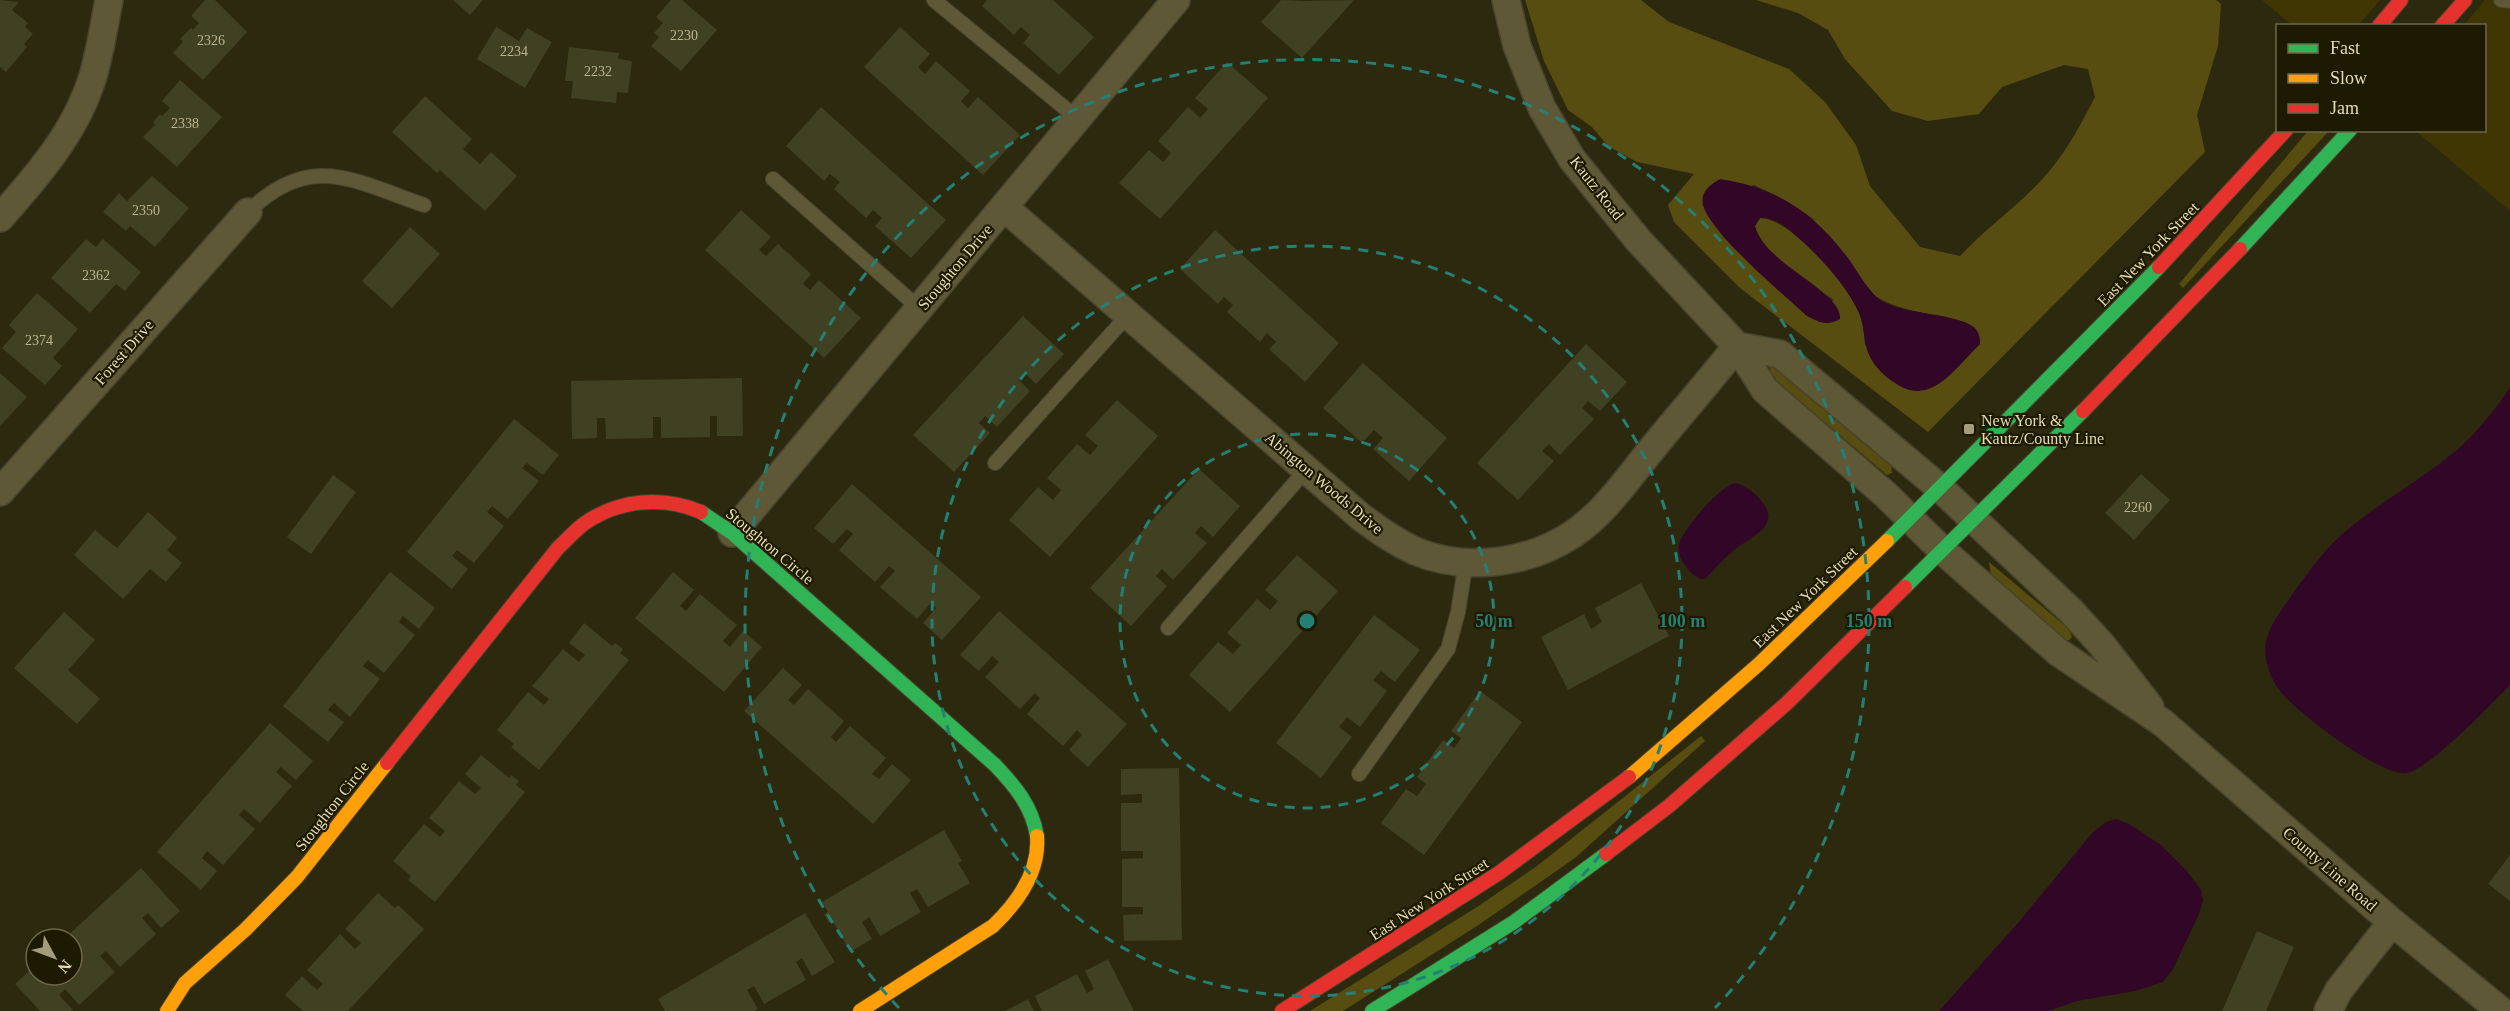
<svg xmlns="http://www.w3.org/2000/svg" width="2510" height="1011" viewBox="0 0 2510 1011" font-family="Georgia,serif">
<rect width="100%" height="100%" fill="#2d290f"/>
<path fill="#3f3604" d="M2262 0H2380L2358 26 2292 25Z
M2485 0H2510V211L2416 131 2484 130V26L2464 25Z"/>
<path fill="#584d11" fill-rule="evenodd" d="M1525 0H1641L1669 22 1789 69 1825 102 1856 145 1870 186 1920 247 1960 256C1988 226 2026 200 2051 169 2069 147 2082 122 2095 97L2088 69 2064 65 2002 87 1979 114 1928 121 1892 111 1845 59 1828 30 1798 13 1756 0H2216L2221 4 2218 46 2197 115 2205 152 1928 432 1740 288 1674 222 1668 205 1694 174 1637 162 1608 146 1592 127 1568 110 1544 61ZM1754 185 1786 201 1812 218 1875 296C1896 309 1919 312 1943 317 1953 320 1965 320 1974 327 1979 332 1980 337 1980 344L1944 380 1865 345C1864 335 1864 323 1859 313 1848 285 1791 218 1760 218L1755 226C1763 256 1809 283 1834 300L1807 316 1724 238 1702 204Z
M2308 131H2329L2183 288 2179 284Z
M1778 361 1891 462 1892 473 1887 475 1769 375 1770 367Z
M1989 562 2069 629 2072 637 2069 640H2063L1991 577Z
M1701 736 1705 741 1575 858 1477 926 1343 1011H1310L1477 907 1537 866Z"/>
<path fill="#320627" d="M1720 179C1778 188 1813 212 1848 258 1859 273 1867 291 1882 301 1905 315 1959 313 1974 328 1979 332 1980 338 1980 344 1955 368 1931 408 1895 383 1885 377 1875 367 1870 357 1863 343 1865 327 1859 313 1849 289 1822 259 1803 242 1790 230 1779 218 1760 218L1755 226C1764 264 1843 291 1840 319 1827 326 1820 323 1807 316 1785 296 1707 230 1703 204 1700 192 1711 184 1720 179Z
M2510 388V685C2491 704 2431 768 2407 773 2382 778 2290 708 2277 687 2268 672 2261 652 2268 635 2273 620 2285 606 2294 592 2309 571 2327 546 2347 530 2382 501 2422 479 2457 450 2478 432 2494 410 2510 388Z
M1735 483C1745 485 1751 490 1758 497 1786 527 1750 535 1732 552 1722 560 1714 570 1705 579H1700C1690 574 1676 557 1679 545 1682 530 1720 486 1735 483Z
M2116 819 2129 824 2161 845 2186 870 2201 890 2203 901 2199 914 2173 969 2163 982 2135 991 2077 1001 2048 1011H1939L2018 923 2093 832 2106 822Z"/>
<path fill="#404023" d="M0 0 19 2 12 10 28 23 25 27 33 34 24 44 27 47 6 72 0 67Z
M205 0H215L247 32 203 80 173 53 183 41 180 39 191 28 193 30 199 23 191 16Z
M453 0H483L470 15Z
M671 0H682L717 30 681 71 651 46 659 37 654 33 663 23 656 17Z
M987 0H1053L1094 37 1059 75 1023 43 1030 35 1021 27 1014 35 982 6Z
M1281 0 1305 1 1354 0 1302 58 1261 22Z
M496 27 519 41 527 28 552 42 525 88 477 59Z
M900 27 930 54 918 67 925 74 936 61 970 91 961 101 968 108 978 97 1020 135 983 175 864 67Z
M569 47 619 53 618 59 632 61 628 93 617 92 616 103 571 98 573 81H565Z
M1227 62 1268 98 1160 219 1119 183 1149 150 1163 162 1171 153 1158 141 1188 107 1200 118 1208 109 1195 98Z
M180 80 222 117 177 167 143 137 155 125 153 122 160 114 162 116 170 108 162 101Z
M425 96 472 139 463 149 480 164 491 152 517 176 485 211 440 170 437 173 392 132Z
M821 107 946 220 911 258 875 226 882 218 873 210 866 218 834 189 840 182 830 174 824 181 786 146Z
M152 176 189 208 155 247 130 226 126 231 103 212 119 193 127 201Z
M741 210 771 237 759 250 766 256 778 244 811 274 803 284 810 290 819 280 861 318 824 358 705 250Z
M410 227 440 254 392 308 362 281Z
M1215 230 1339 343 1305 382 1269 349 1276 342 1267 333 1260 342 1227 312 1233 305 1224 297 1218 304 1180 269Z
M86 239 96 247 103 239 141 272 125 291 116 284 90 313 51 278Z
M37 293 78 329 53 358 62 366 45 385 2 348 16 332 9 325Z
M1023 316 1064 354 1036 384 1025 373 1019 380 1030 391 997 427 985 416 979 423 990 433 954 472 913 435Z
M1586 344 1627 382 1600 411 1588 401 1582 408 1594 419 1560 455 1549 444 1542 451 1554 461 1518 500 1477 463Z
M1363 363 1447 438 1409 481 1373 449 1383 438 1374 430 1362 443 1323 408Z
M0 373 27 397 0 426Z
M742 378 743 436H717V416H710V437L661 438V417H653V438L606 439 605 418H597V438L572 439 571 381Z
M1117 400 1158 436 1050 557 1009 520 1038 487 1053 500 1061 490 1047 478 1077 444 1090 455 1098 446 1085 435Z
M514 419 559 455 543 475 527 463 522 468 539 481 508 519 492 506 487 512 504 526 474 563 457 550 452 556 468 569 452 589 407 552Z
M1199 469 1240 506 1213 537 1201 526 1195 533 1207 543 1173 580 1162 569 1156 576 1167 586 1131 626 1090 588Z
M2141 474 2170 500 2134 540 2105 513Z
M333 475 356 492 311 554 287 537Z
M852 484 981 597 942 640 923 623 936 608 931 603 917 619 880 587 895 571 889 566 875 582 839 550 853 534 847 529 833 544 814 528Z
M148 512 177 538 167 550 182 563 166 582 150 569 123 599 74 555 95 530 117 548Z
M1297 555 1338 591 1230 712 1189 675 1218 642 1233 654 1241 645 1227 633 1257 599 1270 610 1278 601 1265 590Z
M390 572 435 608 419 629 403 616 399 622 415 635 384 673 368 660 363 666 380 679 350 717 334 703 328 710 344 722 328 742 283 706Z
M673 572 694 590 680 606 686 611 700 594 737 625 723 641 730 647 743 631 762 647 724 692 635 618Z
M1641 583 1669 636 1568 690 1541 637 1584 614 1591 629 1602 622 1595 608Z
M999 611 1127 724 1088 767 1069 750 1082 735 1077 730 1063 746 1027 714 1040 698 1035 693 1020 709 985 677 999 662 992 656 979 671 960 655Z
M64 612 95 640 68 670 100 699 77 724 14 668Z
M1374 615 1420 650 1395 682 1381 671 1373 680 1387 691 1360 727 1347 717 1339 727 1352 737 1321 778 1276 743Z
M584 623 612 646 615 643 623 649 620 653 629 660 539 770 511 747 514 744 497 730 528 692 544 705 549 699 532 686 563 649 579 662 585 655 569 643Z
M783 668 802 685 788 700 794 705 808 689 844 721 831 737 836 742 850 726 886 758 872 774 879 779 892 764 911 780 873 824 744 711Z
M1480 691 1522 722 1424 855 1381 823 1406 789 1417 796 1426 784 1417 777 1443 740 1454 748 1461 738 1451 731Z
M270 723 313 761 296 780 281 767 276 772 292 786 260 823 244 809 239 815 255 829 223 865 207 851 202 858 217 871 201 890 157 852Z
M481 755 509 778 511 775 519 781 516 785 525 792 435 902 408 880 411 876 393 861 424 824 440 837 445 831 429 818 459 781 475 794 481 788 465 774Z
M1179 768 1182 940 1124 941 1123 915 1143 914V907H1122V859L1143 858V851H1121V803H1142V794L1121 795V769Z
M944 830 962 861 958 863 970 883 928 907 917 889 910 893 921 912 880 936 869 917 862 922 872 939 850 952 833 921 829 923 824 914 828 912 822 902Z
M2510 855V901L2488 884Z
M141 868 180 911 161 928 148 913 142 918 156 934 120 967 106 951 100 956 115 972 79 1005 65 989 59 995 73 1010 71 1011H40L15 984 36 965V975H72V939H64Z
M378 893 395 908 398 905 424 929 348 1011H303L285 995 302 976 317 990 323 984 307 970 340 934 355 949 361 943 345 929Z
M805 913 835 962 812 976 802 958 796 962 806 980 764 1004 754 986 747 990 758 1009 754 1011H665L658 999Z
M2257 931 2294 947 2266 1011H2222Z
M1108 959 1134 1011H1042L1035 996 1077 974 1087 993 1094 989 1085 971Z
M1028 999 1034 1011H1005Z"/>
<g fill="none" stroke-linecap="round" stroke-linejoin="round">
<defs>
<path id="lane" d="M934 0 1078 119
M2501 0 2510 1
M773 179 920 309
M248 212C310 151 354 181 424 205
M995 463 1128 315
M1168 628 1306 470
M1359 774 1448 649 1458 612 1466 561"/>
<path id="street" d="M1506 0 1517 46 1542 108 1572 159 1638 240 1737 346 1765 390 1886 495 1943 551 2058 652 2163 723 2392 922 2501 1011
M1005 208 1361 517C1379 530 1395 542 1415 551 1465 572 1528 564 1573 534 1606 512 1630 475 1656 444 1683 411 1711 379 1737 346
M0 218C38 175 76 132 93 76 100 52 104 26 109 0
M1737 346 1780 354 1940 488 2071 611 2102 645 2150 707
M0 492 248 212
M732 533 1176 0
M2328 1011 2339 990 2392 922"/>
<path id="fast" d="M2240 249 2350 130
M701 512 732 533 995 765C1015 786 1032 806 1037 836
M1887 541 2159 267
M1905 587 2083 411
M1372 1011 1514 922 1606 854"/>
<path id="slow" d="M1629 777 1759 664 1887 541
M167 1011 185 983 246 929 297 877 387 763
M860 1011 993 926C1018 902 1040 872 1037 836"/>
<path id="jam" d="M2379 26 2401 0
M2442 26 2465 0
M2159 267 2286 130
M2083 411 2240 249
M387 763 558 548C567 540 575 530 585 523 620 499 663 496 701 512
M1606 854 1669 806 1787 703 1905 587
M1282 1011 1499 873 1629 777"/>
</defs>
<use href="#lane" stroke="#47432e" stroke-width="16"/>
<use href="#street" stroke="#47432e" stroke-width="30"/>
<use href="#fast" stroke="#47432e" stroke-width="16"/>
<use href="#slow" stroke="#47432e" stroke-width="16"/>
<use href="#jam" stroke="#47432e" stroke-width="16"/>
<use href="#lane" stroke="#5e5837" stroke-width="14"/>
<use href="#street" stroke="#5e5837" stroke-width="27"/>
<use href="#fast" stroke="#30b455" stroke-width="14"/>
<use href="#slow" stroke="#ff9f0a" stroke-width="14"/>
<use href="#jam" stroke="#e5322d" stroke-width="14"/>
</g>
<g fill="none" stroke="#248075" stroke-width="3" stroke-dasharray="10 8">
<circle cx="1307" cy="621" r="187"/>
<circle cx="1307" cy="621" r="375"/>
<path d="M899 1008A562 562 0 1 1 1715 1008"/>
</g>
<rect fill="#a49d7b" stroke="#1e1901" stroke-width="2" x="1963" y="423" width="12" height="12" rx="3"/>
<g text-anchor="middle" dominant-baseline="central" stroke-width="4.5" stroke-linejoin="round" paint-order="stroke">
<g font-size="14" fill="#bbb590">
<text x="684" y="35">2230</text>
<text x="211" y="40">2326</text>
<text x="514" y="51">2234</text>
<text x="598" y="71">2232</text>
<text x="185" y="123">2338</text>
<text x="146" y="210">2350</text>
<text x="96" y="275">2362</text>
<text x="39" y="340">2374</text>
<text x="2138" y="507">2260</text>
</g>
<g font-size="16" fill="#e4dcb5" stroke="#1e1901">
<text transform="translate(1597 188) rotate(52)">Kautz Road</text>
<text transform="translate(2148 254) rotate(-46)">East New York Street</text>
<text transform="translate(955 267) rotate(-50)">Stoughton Drive</text>
<text transform="translate(124 352) rotate(-49)">Forest Drive</text>
<text transform="translate(1324 483) rotate(40)">Abington Woods Drive</text>
<text transform="translate(770 546) rotate(40)">Stoughton Circle</text>
<text transform="translate(1805 597) rotate(-44)">East New York Street</text>
<text transform="translate(332 806) rotate(-52)">Stoughton Circle</text>
<text transform="translate(2330 869) rotate(41)">County Line Road</text>
<text transform="translate(1429 899) rotate(-33)">East New York Street</text>
</g>
<g font-size="16" fill="#e4dcb5" stroke="#1e1901" text-anchor="start">
<text x="1981" y="420">New York &amp;<tspan x="1981" dy="18">Kautz/County Line</tspan></text>
</g>
</g>
<circle cx="1307" cy="621" r="9" fill="#248075" stroke="#1e1901" stroke-width="3"/>
<g font-size="18" text-anchor="middle" font-weight="bold" fill="#248075" stroke="#1e1901" stroke-width="4.5" stroke-linejoin="round" paint-order="stroke">
<text x="1494" y="627">50 m</text>
<text x="1682" y="627">100 m</text>
<text x="1869" y="627">150 m</text>
</g>
<rect x="2276" y="24" width="210" height="108" fill="#1e1901" stroke="#6d6749" stroke-width="1.5"/>
<rect x="2288" y="44" width="30" height="9" fill="#30b455" stroke="#6d6749" stroke-width="1.5"/>
<text x="2330" y="54" font-size="18" fill="#e4dcb5">Fast</text>
<rect x="2288" y="74" width="30" height="9" fill="#ff9f0a" stroke="#6d6749" stroke-width="1.5"/>
<text x="2330" y="84" font-size="18" fill="#e4dcb5">Slow</text>
<rect x="2288" y="104" width="30" height="9" fill="#e5322d" stroke="#6d6749" stroke-width="1.5"/>
<text x="2330" y="114" font-size="18" fill="#e4dcb5">Jam</text>
<g transform="translate(54 957) rotate(131)"><circle r="28" fill="#1e1901" stroke="#6d6749" stroke-width="1.5"/>
<path d="M0-4.5L10 22L0 15L-10 22Z" fill="#a49d7b"/>
<text y="-9" font-size="16" font-weight="bold" text-anchor="middle" fill="#e4dcb5">N</text>
</g>
</svg>
